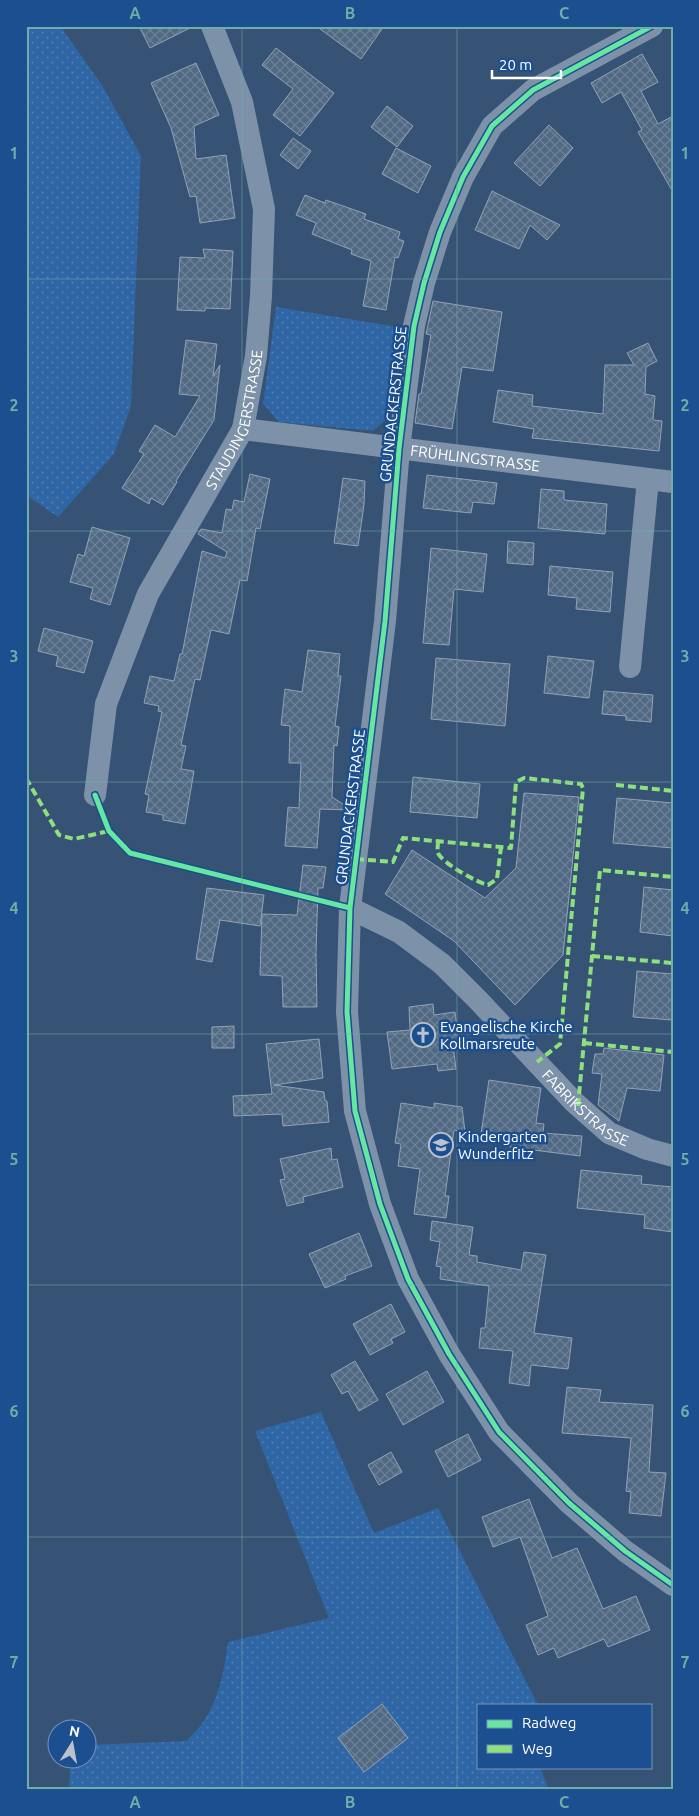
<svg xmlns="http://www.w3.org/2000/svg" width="699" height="1816" viewBox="0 0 699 1816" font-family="Ubuntu,sans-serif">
<defs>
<pattern id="grass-dots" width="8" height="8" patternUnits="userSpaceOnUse" patternTransform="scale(1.25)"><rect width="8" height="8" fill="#2f66a5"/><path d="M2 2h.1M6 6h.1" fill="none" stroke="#4e7db2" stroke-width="1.8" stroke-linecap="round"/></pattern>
<pattern id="building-cross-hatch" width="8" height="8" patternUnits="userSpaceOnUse" patternTransform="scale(1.25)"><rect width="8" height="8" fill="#526984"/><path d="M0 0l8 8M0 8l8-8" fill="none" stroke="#6c8096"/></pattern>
</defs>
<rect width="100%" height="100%" fill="#365274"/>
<path fill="url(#grass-dots)" d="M26 26H60L102 85 141 156 131 406 114 454 58 517 26 495Z
M276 307 404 328 387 418 373 431 279 422 263 404Z
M321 1412 374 1533 438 1508 538 1705H478V1767H540L549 1790H69L71 1759 88 1758V1745L186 1741C216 1715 223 1679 228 1642L329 1618 255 1431Z"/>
<path fill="url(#building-cross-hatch)" stroke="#92a2b6" d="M139 26H194L150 48Z
M316 26H384L361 59Z
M276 48 334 93 300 136 273 115 293 89 262 65Z
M642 54 658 82 641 91 658 124 673 116V192L638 132 642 130 621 92 602 103 591 83Z
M196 63 219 115 194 126 196 159 226 155 235 218 200 223 196 196 190 197 171 128 151 83Z
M387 106 413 126 397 147 371 127Z
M549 125 573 148 540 186 514 163Z
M293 138 311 151 298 169 280 155Z
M396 148 431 166 418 193 382 174Z
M492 191 560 225 547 240 530 225 519 249 475 230Z
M305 195 325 203 326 200 366 214 364 219 400 232 398 239 404 241 398 258 395 257 386 310 363 306 371 261 351 254 352 250 312 234 316 223 296 215Z
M203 249 233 251 230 309 205 308V311L177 310 180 257 205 258Z
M433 301 502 312 493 371 462 367 452 429 415 423 419 394H421L431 335 426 334Z
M186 340 217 344 213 376 220 365 214 420 176 481 177 482 163 505 151 498 149 504 122 488 144 454 139 451 155 425 175 437 200 396 179 394Z
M648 343 657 361 646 367 645 394 655 396 653 420 662 421 659 451 532 438 534 429 493 422 498 390 533 395 532 406 603 414 605 365H634L627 353Z
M250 474 270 479 260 529 256 528 247 581 240 580 229 634 211 630 200 680 195 679 181 745 186 746 181 769 194 771 185 824 163 820V815L146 812 149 795 145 794 162 712 158 711 159 706 144 703 150 676 174 681 180 654H182L202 551 225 558 227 552 198 534 201 529 222 533 226 509 232 510 234 500 244 502Z
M427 475 497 483 494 504 473 502 471 513 423 508Z
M343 478 365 481 364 505 358 546 334 543Z
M541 489 564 491V500L607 504 605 534 538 528Z
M92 527 130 538 110 605 90 599 93 588 70 582 78 554 84 556Z
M508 541 534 543 533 565 507 563Z
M431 548 487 554 483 592 454 589 449 645 423 643Z
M550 566 613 572 610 612 576 609 577 598 548 595Z
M44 628 93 641 84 673 56 666 58 656 38 651Z
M308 650 340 654 338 676H341L335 726 339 727 337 746 334 745 332 797 349 808V810L320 809 317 848 285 846 288 807 299 808 301 763H289L290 726 281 725 285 689 302 692Z
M548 656 594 661 589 698 544 693Z
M436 658 510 664 505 726 431 719Z
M604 691 653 695 651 722 626 720V716L602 714Z
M413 777 480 784 477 818 410 812Z
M524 793 579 797 563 955 515 1005 454 941 385 894 412 850 485 898 516 868Z
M617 798 673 803V848L613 843Z
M303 865 326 867 323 888H318L316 952 317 1007H283L282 976 260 975 262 914 297 915Z
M644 887 673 890V936L640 932Z
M207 888 264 895 260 926 220 920 212 962 196 959Z
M637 971 673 974V1020L633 1017Z
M433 1004 434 1015 455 1012 459 1044H453L456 1069 438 1071 437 1064 392 1069 387 1032 410 1030 409 1007Z
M234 1026V1048H212V1027Z
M319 1039 323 1078 274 1085 324 1092 325 1101H327L329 1122 283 1126 282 1114 234 1116 233 1096 272 1094 266 1044Z
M604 1048 664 1055 660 1091 627 1088 619 1121 598 1105 602 1074 592 1073 595 1054H603Z
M489 1080 541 1088 536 1123 544 1124 543 1133 582 1136 580 1156 510 1147V1142L492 1139 493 1136 481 1134Z
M401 1103 434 1108V1103L462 1107 465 1132 454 1130 445 1196H449L446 1218 414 1214 420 1169 398 1166 401 1144 395 1143Z
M331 1148 332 1160 337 1159 343 1187 303 1197 304 1202 287 1206 280 1180 285 1179 280 1159Z
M581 1170 642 1176 641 1184 673 1187V1232L644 1228 645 1215 577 1208Z
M432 1221 473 1227 469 1255 477 1256V1262L521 1270 524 1252 546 1255 534 1333 572 1338 568 1369 531 1365 529 1386 509 1383 513 1351 479 1348 481 1328H485L489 1286 440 1279 441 1267 436 1266 440 1242 430 1240Z
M359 1233 372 1266 345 1276 346 1279 325 1288 309 1254Z
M391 1304 405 1332 391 1339 393 1343 370 1355 353 1324Z
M355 1361 378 1400 359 1411 348 1391 342 1394 331 1375Z
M427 1371 444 1402 403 1425 386 1394Z
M567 1387 601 1390 599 1402 653 1405 649 1472 666 1473 661 1516 629 1513 631 1492 626 1491 631 1438 562 1433Z
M468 1434 481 1460 448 1477 435 1451Z
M391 1452 402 1472 379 1485 368 1465Z
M529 1499 552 1558 577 1548 603 1609 636 1596 650 1630 608 1647 604 1639 558 1658 554 1648 538 1655 526 1625 548 1616 520 1537 493 1547 482 1517Z
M382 1704 408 1738 364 1772 338 1738Z"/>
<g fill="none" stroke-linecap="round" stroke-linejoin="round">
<g stroke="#7d92a8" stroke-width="22">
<path d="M652 26 533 90 492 126 463 177 440 232 424 283 414 326 399 449 385 621 350 908 347 1012 355 1111 380 1204 408 1279 449 1354 499 1432 569 1503 625 1551 673 1585"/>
<path id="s1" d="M243 429 673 482"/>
<path d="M630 667 648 479"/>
<path id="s2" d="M95 795 106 704 148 594 243 429 256 356 261 296 264 209 242 102 212 26"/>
<path id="s3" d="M350 908 399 932 442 964 478 1000 574 1102 609 1133 647 1149 673 1156"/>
</g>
<path stroke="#8de07e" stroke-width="4" stroke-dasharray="8 4" stroke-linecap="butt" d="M26 778 59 835 74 839 109 831
M616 785 673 791
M438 841C438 844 437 850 438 853 442 863 478 883 488 885L497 879 501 847
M356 859 393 862 403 838 511 848 516 782 524 778 581 784 583 788 560 1044 537 1062
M592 956 673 963
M584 1043 673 1052
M578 1106 600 870 673 877"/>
<defs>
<path id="cycleway" d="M652 26 533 90 492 126 463 177 440 232 424 283 414 326 399 449 385 621 350 908 347 1012 355 1111 380 1204 408 1279 449 1354 499 1432 569 1503 625 1551 673 1585
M95 795 109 831 130 853 350 908"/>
</defs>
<use href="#cycleway" stroke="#1b4f8f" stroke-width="8"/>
<use href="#cycleway" stroke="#66e7a1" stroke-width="5"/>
</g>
<path fill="none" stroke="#6fada8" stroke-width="1" stroke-opacity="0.55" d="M242 26V1790M457 26V1790M26 279H673M26 531H673M26 782H673M26 1034H673M26 1285H673M26 1537H673"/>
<defs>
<symbol id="church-ring" viewBox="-11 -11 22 22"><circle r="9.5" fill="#1b4f8f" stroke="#b9c2ce" stroke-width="1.5"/><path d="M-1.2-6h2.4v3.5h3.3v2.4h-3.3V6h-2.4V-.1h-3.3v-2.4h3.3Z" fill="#b9c2ce"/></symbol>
<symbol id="school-ring" viewBox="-11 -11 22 22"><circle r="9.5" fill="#1b4f8f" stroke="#b9c2ce" stroke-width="1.5"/><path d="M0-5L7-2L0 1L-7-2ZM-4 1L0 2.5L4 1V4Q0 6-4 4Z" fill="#b9c2ce"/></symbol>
</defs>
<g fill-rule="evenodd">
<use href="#church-ring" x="409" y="1021" width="28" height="28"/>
<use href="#school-ring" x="427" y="1131" width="28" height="28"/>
</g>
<g text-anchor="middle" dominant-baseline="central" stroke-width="5" stroke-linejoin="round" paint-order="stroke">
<g font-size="15" fill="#fff" stroke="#1b4f8f">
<text transform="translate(393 404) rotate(-84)">GRUNDACKERSTRASSE</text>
<text stroke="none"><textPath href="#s2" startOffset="406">STAUDINGERSTRASSE</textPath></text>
<text stroke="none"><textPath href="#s1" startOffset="234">FRÜHLINGSTRASSE</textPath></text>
<text transform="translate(350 807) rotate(-83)">GRUNDACKERSTRASSE</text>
<text stroke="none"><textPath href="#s3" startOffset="312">FABRIKSTRASSE</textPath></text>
</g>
<g font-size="15" fill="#fff" stroke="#1b4f8f" text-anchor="start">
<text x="440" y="1026">Evangelische Kirche<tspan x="440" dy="17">Kollmarsreute</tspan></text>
<text x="458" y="1136">Kindergarten<tspan x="458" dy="17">Wunderfitz</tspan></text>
</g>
</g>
<rect width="699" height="1816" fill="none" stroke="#1b4f8f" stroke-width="55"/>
<rect x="477" y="1704" width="175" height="65" fill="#1b4f8f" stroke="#7695bc"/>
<rect x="487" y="1720" width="25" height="8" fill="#66e7a1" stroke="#7695bc"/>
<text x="522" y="1728" font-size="15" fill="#ffffff">Radweg</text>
<rect x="487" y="1745" width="25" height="8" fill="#8de07e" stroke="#7695bc"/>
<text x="522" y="1754" font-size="15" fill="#ffffff">Weg</text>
<g transform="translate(72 1744) rotate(11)"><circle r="24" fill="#1b4f8f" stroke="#7695bc"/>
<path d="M0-4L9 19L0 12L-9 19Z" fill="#b9c2ce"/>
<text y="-8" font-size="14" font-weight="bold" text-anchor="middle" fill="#ffffff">N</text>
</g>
<path d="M492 70v8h69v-8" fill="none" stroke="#ffffff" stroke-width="2.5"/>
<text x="499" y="70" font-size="15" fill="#ffffff" stroke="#1b4f8f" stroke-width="4" paint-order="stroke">20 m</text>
<rect x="28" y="28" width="644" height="1760" fill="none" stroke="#6fada8" stroke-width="2"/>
<g font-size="16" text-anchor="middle" font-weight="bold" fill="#6fada8">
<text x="135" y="19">A</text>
<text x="350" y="19">B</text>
<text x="564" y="19">C</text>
<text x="14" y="159">1</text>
<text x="685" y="159">1</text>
<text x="14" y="411">2</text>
<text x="685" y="411">2</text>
<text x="14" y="662">3</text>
<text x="685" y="662">3</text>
<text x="14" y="914">4</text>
<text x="685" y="914">4</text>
<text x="14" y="1165">5</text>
<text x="685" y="1165">5</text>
<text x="14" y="1417">6</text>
<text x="685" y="1417">6</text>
<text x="14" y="1668">7</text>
<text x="685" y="1668">7</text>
<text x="135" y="1808">A</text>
<text x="350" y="1808">B</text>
<text x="564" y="1808">C</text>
</g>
</svg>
